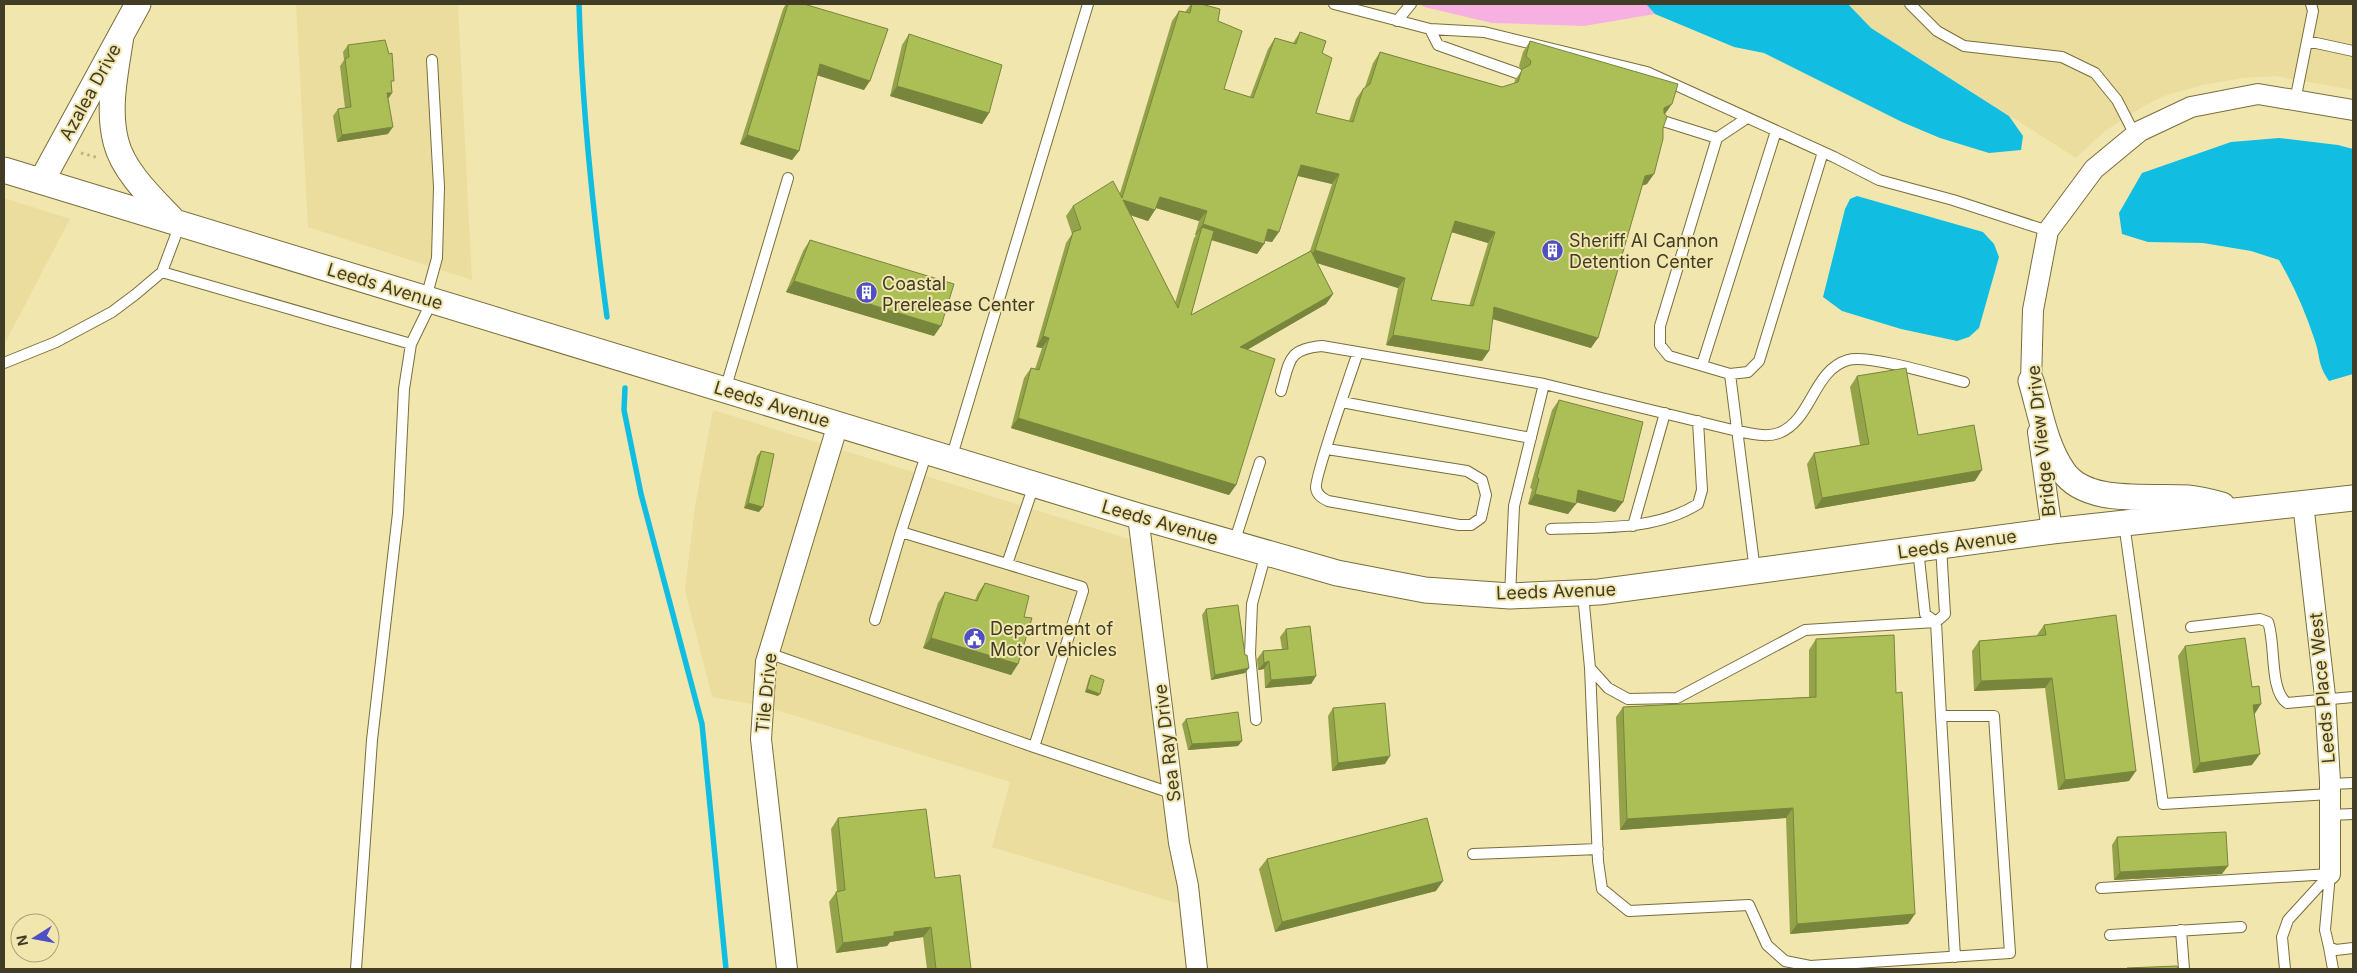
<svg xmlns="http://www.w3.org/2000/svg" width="2357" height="973" viewBox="0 0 2357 973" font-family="Inter,sans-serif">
<rect width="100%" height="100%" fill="#f2e6af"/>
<path fill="#ebdd9e" d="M296 4H458L472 280 308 227Z
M1848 4H2353V90L2275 76 2244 78 2202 85 2167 95 2144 106 2105 131 2076 158 1871 28Z
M4 198 70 219 4 345Z
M713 410 1142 543 1190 907 992 847 1010 782 763 706 712 697 685 590 695 506Z"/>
<path fill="#f6b1e2" d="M1420 4H1646L1655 14 1584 26 1492 23 1424 7Z"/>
<path fill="#11bee1" d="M1646 4H1848L1871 28 2009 116 2023 136 2021 150 1989 153 1940 138 1902 122 1764 53 1734 47 1655 14Z
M2279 138 2338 145 2353 149V374L2329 381C2317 363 2321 359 2315 341 2306 313 2294 286 2279 260L2251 251 2203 243 2148 242 2122 234 2119 213 2142 173 2231 142Z
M1857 196 1983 232 1994 244 1999 257 1979 328 1969 337 1957 341 1901 329 1842 311 1823 297 1845 209 1850 199Z"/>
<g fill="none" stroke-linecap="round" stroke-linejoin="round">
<path stroke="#11bee1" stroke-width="5.5" d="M579 4C582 109 593 213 607 317
M625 388 624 410 641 494 702 724 726 969"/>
<defs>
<path id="service" d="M1334 4 1430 29 1484 32 1647 72 1834 157 1879 180 1953 200 2048 231
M1910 4 1937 31 1964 46 2062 57 2095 73 2117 100 2135 135
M1397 21 1411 4
M1430 29 1438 45 1517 73
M2307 41 2353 51
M2295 101 2313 11 2311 4
M1747 118 1717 138 1660 326V345L1669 356 1730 374 1748 372 1759 361 1823 152
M1663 121 1717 138
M162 272 411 344
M426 298 437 258 439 187 432 60
M4 363 56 342 112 312 136 294 162 272 180 224
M1702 365 1776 131
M1730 374 1755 571
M725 390 788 178
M1281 391C1290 361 1287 349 1322 346L1544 384
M1342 402 1531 438
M1327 449 1467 471 1482 480 1486 495 1481 518 1471 525H1459L1328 501C1322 498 1317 495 1316 488 1314 478 1352 370 1358 352
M927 452 901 532 1007 564
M951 459 1088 4
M2124 523 2163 804 2330 794
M1633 526 1665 413
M1551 529C1600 527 1655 531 1698 504L1702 490 1698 421
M1234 543 1260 462
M1918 549 1925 614 1936 622 1945 614 1941 546
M1583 594 1590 668 1598 861 1602 889 1629 911 1749 905 1767 945 1785 961 1810 966 2010 953 1994 716H1941L1936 622 1805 630 1677 698 1628 699 1608 688 1590 668
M1510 596 1514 506 1544 384 1737 431C1750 433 1766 438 1779 433 1812 420 1813 370 1848 360 1868 354 1940 376 1964 382
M875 620 901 532
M2191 627 2260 619 2268 622C2276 644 2269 690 2287 703L2353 697
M768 653 1034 747 1083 591 1082 587 1007 564 1034 485
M1941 716 1955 957
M1256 720 1250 654 1252 604 1266 553
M1034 747 1174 794
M2330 784 2353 783
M2330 815 2353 814
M1473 854 1598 849
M2330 874 2325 930 2329 947 2336 950 2353 948
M2101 888 2330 874
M2181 930 2184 969
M2110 935 2241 927
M2329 947 2333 969
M356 969 372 740 398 513 404 389 411 344 432 301
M2285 969 2282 937 2288 920 2330 874"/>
<path id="minor" d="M2033 395 2031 381 2033 310 2048 231 2094 169 2140 131 2191 107 2258 94 2353 110
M2038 432 2052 531
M2303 503 2325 696 2330 781V874
M1138 516 1179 843 1188 886 1197 969
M787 969 761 739 766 662 838 424"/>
<path id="tertiary" d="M121 36C116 70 107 108 116 142 123 171 152 198 172 219
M4 170 1138 516 1337 573 1425 590 1510 596 1599 592 2052 531 2353 498
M42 180 138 4
M2031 381C2040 411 2045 445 2063 471 2086 506 2151 495 2188 498 2199 499 2211 502 2222 505"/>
</defs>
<use href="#service" stroke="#796e3b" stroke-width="12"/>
<use href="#minor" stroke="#796e3b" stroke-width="22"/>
<use href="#tertiary" stroke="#796e3b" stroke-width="27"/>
<path stroke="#bab184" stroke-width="3" stroke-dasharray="2.5 4" stroke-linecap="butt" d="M81 153 99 158"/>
<use href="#service" stroke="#fff" stroke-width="10"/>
<use href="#minor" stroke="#fff" stroke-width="20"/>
<use href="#tertiary" stroke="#fff" stroke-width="25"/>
</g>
<path fill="#94a34a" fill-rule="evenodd" d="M786 4H804L864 90 817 75 799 151 792 160 740 144 783 9Z
M1191 4H1201L1218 21 1224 89 1250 97 1268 49 1275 38 1293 43 1300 32 1322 53 1316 113 1349 121 1356 99 1363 89 1365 87 1373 63 1380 52 1502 87 1514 84 1515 80 1522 70 1519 66 1523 52 1530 41 1665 114 1663 128 1647 184 1642 185 1591 348 1492 319 1482 361 1386 345 1398 288 1317 263 1333 294 1326 304 1247 350 1236 485 1229 495 1011 428 1024 378 1031 368 1035 369 1042 348 1036 347 1066 243 1072 234 1066 216 1073 206 1120 193 1172 21 1179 11 1185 12ZM1298 176 1332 184 1310 251 1191 315 1211 240 1257 254 1264 244 1265 241 1272 242ZM1156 208 1199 221 1195 235H1196L1194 238 1175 303 1130 215 1148 221ZM1451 232 1488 243 1469 306 1431 300Z
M909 34 989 113 982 124 890 96 902 45Z
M348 45 391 86 392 93 388 99V134L337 142 333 116 338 109 345 108 340 66 344 60 343 52Z
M810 240 934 336 786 292 803 251Z
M1857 376 1918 435 1975 481 1815 509 1807 464 1814 453 1860 445 1850 387Z
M1559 400 1623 502 1615 512 1576 502 1568 514 1528 504 1532 489 1530 488 1552 410Z
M761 451 759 512 744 508 757 456Z
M985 583 1024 617 1018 664 1011 675 923 648 938 603 945 592 975 600 978 593Z
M1206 609 1245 655 1249 668 1245 673 1211 680 1202 615Z
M2044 625 2129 781 2058 790 2045 688 1974 691 1972 651 1979 641 2038 636 2037 635Z
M1286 629 1316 676 1311 684 1265 688 1264 669 1258 670 1257 659 1263 651 1282 649 1280 637Z
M1816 639 1896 693 1908 924 1790 934 1786 818 1620 830 1616 717 1623 707 1809 697V650Z
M2185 646 2254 714 2252 765 2193 773 2178 656Z
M1091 675 1098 696 1085 692 1089 678Z
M1333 708 1385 764 1332 771 1328 716Z
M1186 719 1238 746 1188 750 1182 724Z
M838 818 935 878 971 969H927L923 937 890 942 887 946 836 953 829 902 837 891 831 829Z
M2117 837 2222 874 2114 880 2112 845Z
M1267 859 1436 891 1275 932 1259 869Z"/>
<path fill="#78853c" d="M820 64 870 81 864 90 813 74Z
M897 86 989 113 982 124 890 96Z
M387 93H392L387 100Z
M1672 104 1665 114 1657 118 1664 108Z
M393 127 388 134 337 142 342 135Z
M747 135 799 151 792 160 740 144Z
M1301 165 1339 174 1332 184 1294 175Z
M1654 174 1647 184 1638 187 1645 176Z
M1160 197 1207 211 1199 221 1153 207Z
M1123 200 1155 210 1148 221 1115 210Z
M1455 221 1495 232 1488 243 1448 231Z
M1203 224 1264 244 1257 254 1199 236 1202 227 1196 235H1195Z
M1268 229 1279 232 1272 242 1261 240Z
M1315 250 1405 278 1398 288 1307 260Z
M794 281 941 326 934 336 786 292Z
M1333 294 1326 304 1233 358 1240 347Z
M1494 307 1598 338 1591 348 1486 317Z
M1393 335 1489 351 1482 361 1386 345Z
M1043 336 1049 338 1042 348 1036 347Z
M1018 418 1236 485 1229 495 1011 428Z
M1982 470 1975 481 1815 509 1822 498Z
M1578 490 1623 502 1615 512 1571 501Z
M1535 494 1576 504 1568 514 1528 504Z
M748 503 763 507 759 512 744 508Z
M931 638 1018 664 1011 675 923 648Z
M1269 661 1264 669 1258 670 1264 663Z
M1249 668 1245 673 1211 680 1215 675Z
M1316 676 1311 684 1265 688 1271 680Z
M2052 678 2045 688 1974 691 1981 681Z
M1087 689 1100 694 1098 696 1085 692Z
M2261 704 2254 715 2253 705Z
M1242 741 1238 746 1188 750 1192 744Z
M2260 754 2252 765 2193 773 2200 763Z
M1390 756 1385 764 1332 771 1338 763Z
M2136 771 2129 781 2058 790 2065 780Z
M1793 808 1786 818 1620 830 1627 819Z
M2228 866 2222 874 2114 880 2120 872Z
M1443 881 1436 891 1275 932 1282 922Z
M1915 914 1908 924 1790 934 1797 924Z
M931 927 923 937 890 942 887 946 836 953 843 943 894 932Z"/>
<path fill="#acbe56" stroke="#78853c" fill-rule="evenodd" d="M788 4H804L888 29 870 81 820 64 799 151 747 135Z
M1192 4H1201L1220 9 1218 21 1242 31 1224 89 1253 98 1275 38 1296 44 1300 32 1326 41 1322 53 1332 58 1316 113 1353 122 1363 89 1370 84 1380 52 1502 87 1518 82 1522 69 1530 65 1531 61 1526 56 1530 41 1678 84 1672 104 1664 108V113L1667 117 1663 128V139L1654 174 1645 176 1598 338 1494 307 1489 351 1393 335 1405 278 1315 250 1339 174 1301 165 1279 232 1268 229 1264 244 1203 224 1207 211 1160 197 1155 210 1123 200 1178 308 1202 227 1214 231 1191 315 1311 251 1333 294 1240 347 1275 359 1236 485 1018 418 1031 368 1039 370 1049 338 1043 336 1073 232 1081 229 1073 206 1113 181 1122 198 1179 11 1190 13ZM1455 221 1495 232 1473 306 1431 300Z
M909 34 1002 65 989 113 897 86Z
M385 40 389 54 392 53 394 81H391L392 93H387L393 127 342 135 338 109 351 107 345 59 349 57 348 45Z
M810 240 954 284 941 326 794 281Z
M1906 368 1918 435 1974 425 1982 470 1822 498 1814 453 1869 444 1857 376Z
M1559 400 1643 422 1623 502 1578 490 1576 504 1535 494 1539 479 1537 477Z
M761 451 774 454 763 507 748 503Z
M985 583 1029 596 1024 617 1032 618 1018 664 931 638 945 592 977 601Z
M1238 605 1245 655H1247L1249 668 1215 675 1206 609Z
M2116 615 2136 771 2065 780 2052 678 1981 681 1979 641 2046 635 2044 625Z
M1310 626 1316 676 1271 680 1269 661 1264 663 1263 651 1288 649 1286 629Z
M1894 635 1896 693 1902 692 1915 914 1797 924 1793 808 1627 819 1623 707 1816 697V639Z
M2245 638 2252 687 2259 686 2261 704 2253 705 2260 754 2200 763 2185 646Z
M1091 675 1104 680 1100 694 1087 689Z
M1385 703 1390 756 1338 763 1333 708Z
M1238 712 1242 741 1192 744 1186 719Z
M926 809 935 878 960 875 971 969H936L931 927 894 932V936L843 943 836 892 845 890 838 818Z
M1427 818 1443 881 1282 922 1267 859Z
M2226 832 2228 866 2120 872 2117 837Z
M2177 966 2178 969H2127V968Z"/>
<defs>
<symbol id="building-disc" viewBox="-11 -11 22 22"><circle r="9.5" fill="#4e4ec5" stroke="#f2e6af"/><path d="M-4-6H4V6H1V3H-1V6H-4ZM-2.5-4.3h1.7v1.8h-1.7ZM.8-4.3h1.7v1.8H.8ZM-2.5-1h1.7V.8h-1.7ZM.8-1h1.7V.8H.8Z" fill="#fff"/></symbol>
<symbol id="civic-disc" viewBox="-11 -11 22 22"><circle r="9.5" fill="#4e4ec5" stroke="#f2e6af"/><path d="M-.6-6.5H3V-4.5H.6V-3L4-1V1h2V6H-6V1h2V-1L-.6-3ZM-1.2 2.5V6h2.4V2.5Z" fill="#fff"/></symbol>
</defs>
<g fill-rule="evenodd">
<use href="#building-disc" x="1540" y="238" width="25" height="25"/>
<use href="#building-disc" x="854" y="280" width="25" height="25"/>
<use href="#civic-disc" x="962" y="626" width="25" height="25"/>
</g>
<g text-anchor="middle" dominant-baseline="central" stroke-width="4" stroke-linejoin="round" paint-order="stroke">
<g font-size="18" fill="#403c25" stroke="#f2e6af">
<text transform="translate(90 92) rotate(-61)">Azalea Drive</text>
<text transform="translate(385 286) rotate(17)">Leeds Avenue</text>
<text transform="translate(772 404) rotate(17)">Leeds Avenue</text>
<text transform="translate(2041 441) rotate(-96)">Bridge View Drive</text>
<text transform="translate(1160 522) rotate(16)">Leeds Avenue</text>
<text transform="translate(1957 544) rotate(-8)">Leeds Avenue</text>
<text transform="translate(1556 591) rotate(-2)">Leeds Avenue</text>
<text transform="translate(2322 688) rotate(-95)">Leeds Place West</text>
<text transform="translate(766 693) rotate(-84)">Tile Drive</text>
<text transform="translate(1167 743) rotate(-97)">Sea Ray Drive</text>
</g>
<g font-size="18" fill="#403c25" stroke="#f2e6af" text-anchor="start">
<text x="1569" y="240">Sheriff Al Cannon<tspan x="1569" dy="21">Detention Center</tspan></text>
<text x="882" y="283">Coastal<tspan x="882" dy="21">Prerelease Center</tspan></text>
<text x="990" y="628">Department of<tspan x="990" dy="21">Motor Vehicles</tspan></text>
</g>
</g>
<rect width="2357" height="973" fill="none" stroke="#403c25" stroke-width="10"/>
<g transform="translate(35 938) rotate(259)"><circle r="24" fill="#f2e6af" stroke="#aba278"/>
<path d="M0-4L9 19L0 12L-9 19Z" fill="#4e4ec5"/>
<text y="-8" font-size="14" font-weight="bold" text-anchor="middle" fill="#403c25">N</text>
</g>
</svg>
